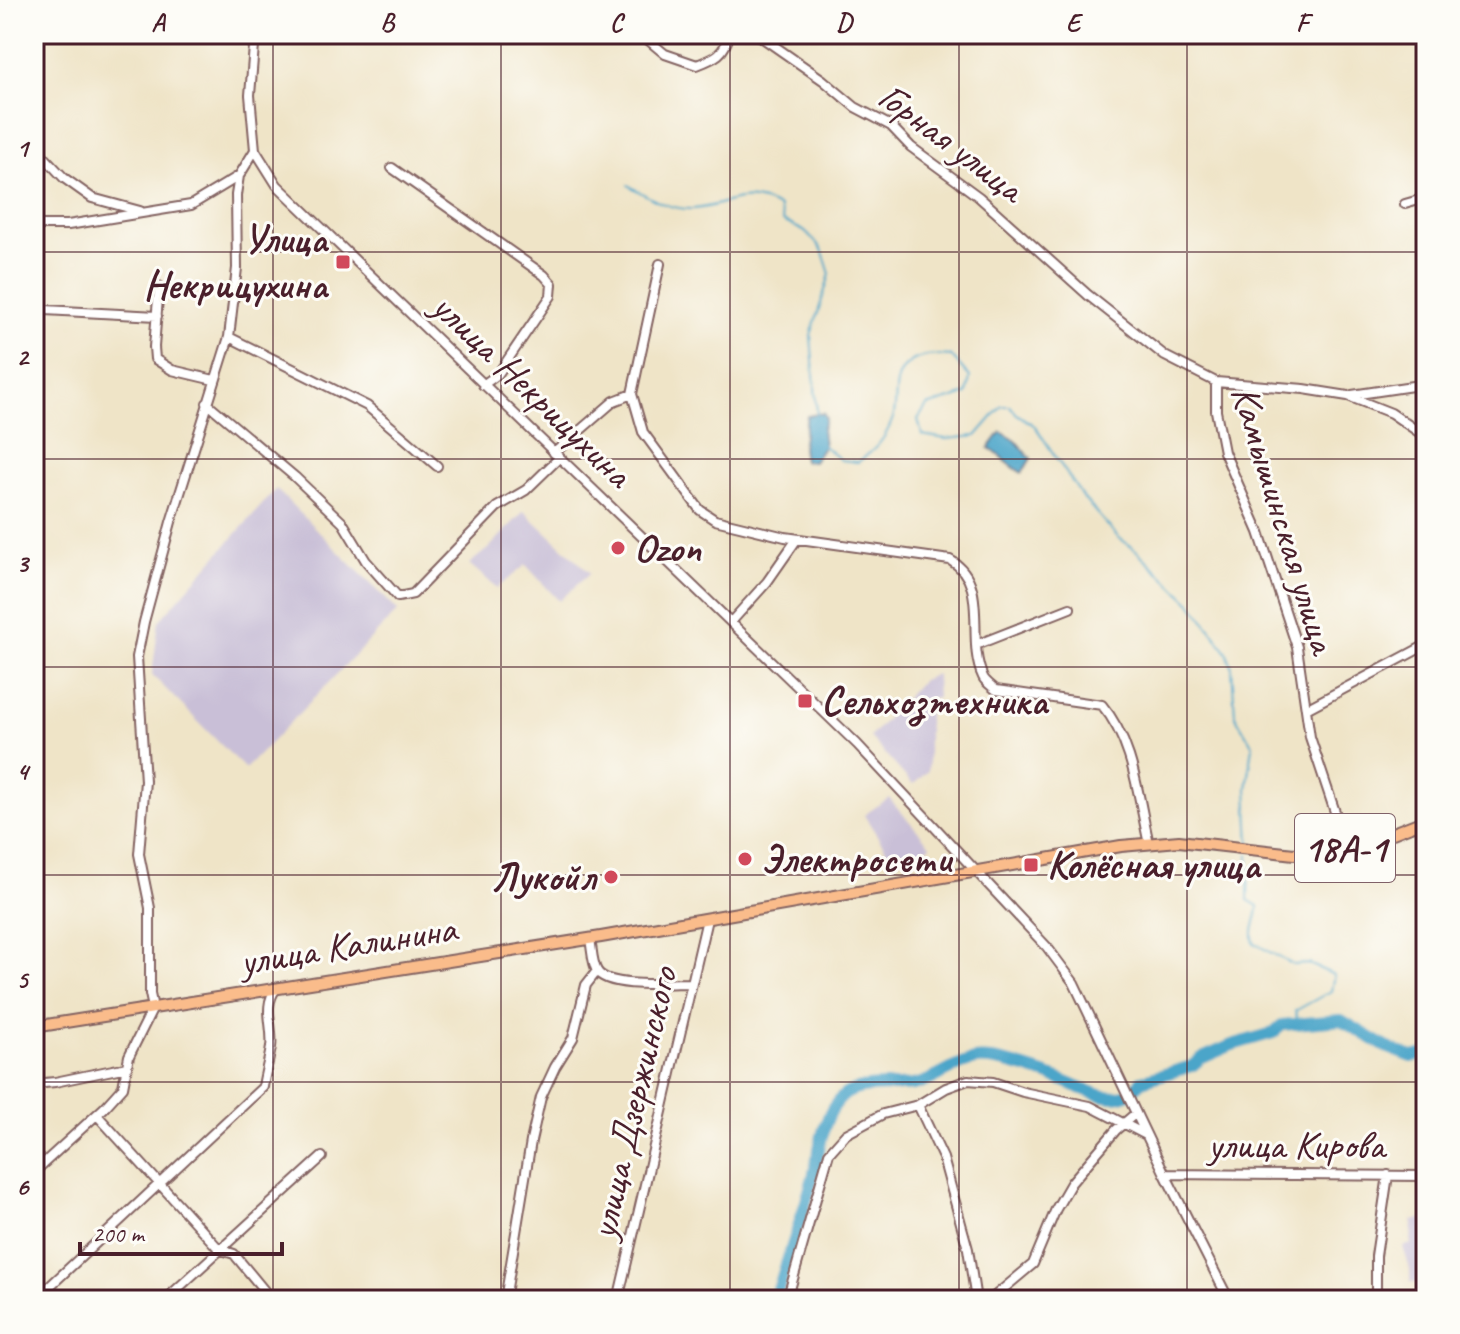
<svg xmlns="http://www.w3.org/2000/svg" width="1460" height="1334" viewBox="0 0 1460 1334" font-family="Caveat,sans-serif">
<rect width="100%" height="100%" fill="#fdfcf7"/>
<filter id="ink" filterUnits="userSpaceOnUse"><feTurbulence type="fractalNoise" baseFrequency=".0125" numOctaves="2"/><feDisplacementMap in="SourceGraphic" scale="16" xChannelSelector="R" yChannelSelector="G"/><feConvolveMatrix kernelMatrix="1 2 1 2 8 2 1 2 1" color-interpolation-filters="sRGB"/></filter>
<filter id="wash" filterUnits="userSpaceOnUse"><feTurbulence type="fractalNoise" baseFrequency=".006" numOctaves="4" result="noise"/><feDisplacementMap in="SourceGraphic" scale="32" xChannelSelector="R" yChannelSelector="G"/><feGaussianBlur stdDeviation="1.8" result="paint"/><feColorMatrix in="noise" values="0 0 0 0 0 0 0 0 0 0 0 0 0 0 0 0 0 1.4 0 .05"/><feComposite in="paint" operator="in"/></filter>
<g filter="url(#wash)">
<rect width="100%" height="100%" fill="#efe4c7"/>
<path fill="#c9bfd7" d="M276 489 398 611 245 769 152 675 159 621Z
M524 511 590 573 559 601 526 565 497 588 469 564 489 548Z
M936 674 937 698 928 699V771L913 785 870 737 922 680Z
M889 798 931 846 894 862 864 815Z
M1426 1218V1284L1410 1282V1269L1403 1247 1411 1244 1412 1221Z"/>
<path fill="#4ca5c9" stroke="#4b627a" stroke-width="2" d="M823 413 826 418 822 429 824 446 813 462 804 461 802 448 807 416Z
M1001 432 1015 440 1031 458 1022 473C1009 465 1001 456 989 448Z"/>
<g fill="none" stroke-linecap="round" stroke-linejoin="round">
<path stroke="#4ca5c9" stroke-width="2" d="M628 185C648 197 668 210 693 209 731 206 739 188 779 207L783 221 806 232 822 249 830 274 811 335 817 414
M824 446 841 460 858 462C876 449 885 440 893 418 897 406 894 392 898 379 906 355 930 354 951 356L970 377 967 394 927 406 918 419 922 435 946 439 976 436 1002 406H1010L1017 414 1035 426 1083 498 1118 537 1136 550 1194 606 1227 652 1232 668 1235 715 1253 746 1247 789 1250 844
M1249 854 1248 900 1258 906C1258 920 1250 928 1254 943L1293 965 1309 964 1334 975 1331 991 1295 1011 1299 1023"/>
<path stroke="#4ca5c9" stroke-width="12" d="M775 1300C787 1259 802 1218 813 1177 820 1152 821 1116 842 1097 858 1082 892 1088 913 1085 935 1082 954 1063 975 1060 994 1057 1029 1069 1047 1075 1077 1083 1118 1116 1141 1081L1192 1066 1200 1059 1232 1045 1273 1033 1282 1025 1341 1020 1386 1047 1412 1057 1426 1054"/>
</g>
</g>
<g filter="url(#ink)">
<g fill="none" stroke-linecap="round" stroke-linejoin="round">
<defs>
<path id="minor" d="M255 34 250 95 255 150 277 185 857 744 1047 947 1074 983 1165 1174 1229 1300
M641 34 665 54 697 65C715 58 725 54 729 34
M757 34 823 80 855 107 891 126 911 147 979 197 1088 295 1165 356 1216 382 1304 389 1348 396 1391 413 1426 437
M34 146 64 178 92 198 140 211
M392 168 544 275 552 284 551 296 498 374 483 385
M1405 204 1426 198
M34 225H68L191 205 239 176
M660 264 632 394 643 432 700 510 715 520 785 537 950 560C991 583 965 639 983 677 985 682 992 686 996 690L1102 705C1134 743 1138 797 1149 844
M159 286 154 347 155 359 172 370 214 380
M45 310 157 316
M229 337 367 406 437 466
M1216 382V411L1224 452 1259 532 1297 647 1310 737 1347 848
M1352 395 1426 384
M207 403 295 477 343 523 366 561 398 597 413 594 497 507 526 490 559 458
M554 453 614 401 632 394
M731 622 767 582 797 539
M976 645 1070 608
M1308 708 1426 645
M590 939C592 948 592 963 597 971 608 989 671 983 691 983
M34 1084 55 1082 127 1067
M918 1105 943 1158 968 1249 976 1300
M97 1115 219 1249 234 1254 272 1300
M34 1172 104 1108 123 1087 129 1056 153 1008 150 994V908L139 854 145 781 137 657 144 622 171 522 229 337 237 268 236 195 239 176 255 150
M1165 1174 1426 1176
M35 1300 263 1087C265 1073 269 1061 271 1047 274 1028 262 1006 276 989
M165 1300 322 1157
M505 1300 531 1141 541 1097 555 1067 573 1038 586 985 597 971
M618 1300 707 919
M787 1300 829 1153 846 1134 883 1114 918 1105 946 1088 968 1080 993 1082 1023 1092 1090 1106 1146 1135
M990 1300 1033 1264 1056 1209 1071 1183 1116 1130 1136 1113
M1376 1300V1256L1388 1175"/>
<path id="major" d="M34 1027 601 937 1121 846 1179 841 1294 854 1367 843 1426 820"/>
</defs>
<use href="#minor" stroke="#846462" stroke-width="12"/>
<use href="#major" stroke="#846462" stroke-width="14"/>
<use href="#minor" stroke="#fff" stroke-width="8"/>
<use href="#major" stroke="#fabc8b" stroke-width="10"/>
</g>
</g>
<path fill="none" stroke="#4a1f2b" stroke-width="2" stroke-opacity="0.55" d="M273 34V1300M501 34V1300M730 34V1300M959 34V1300M1187 34V1300M34 252H1426M34 459H1426M34 667H1426M34 875H1426M34 1082H1426"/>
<g fill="#d1495b" stroke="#fdfcf7" stroke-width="3">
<rect x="335" y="254" width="16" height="16" rx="4"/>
<circle cx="618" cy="548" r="8"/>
<rect x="797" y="693" width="16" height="16" rx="4"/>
<circle cx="745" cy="859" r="8"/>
<rect x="1023" y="857" width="16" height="16" rx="4"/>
<circle cx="611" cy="877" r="8"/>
</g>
<g text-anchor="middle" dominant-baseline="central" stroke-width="6" stroke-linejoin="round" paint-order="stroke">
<rect fill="#fdfcf7" stroke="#806168" stroke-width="2" x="1295" y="814" width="100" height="68" rx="6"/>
<g font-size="38" font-weight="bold" fill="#4a1f2b">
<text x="1345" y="848">18А-1</text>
</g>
<g font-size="40" fill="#4a1f2b" stroke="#fdfcf7">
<text transform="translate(951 142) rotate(37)">Горная улица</text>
<text transform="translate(532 390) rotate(44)">улица Некрицухина</text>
<text transform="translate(1284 519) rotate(73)">Камышинская улица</text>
<text transform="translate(348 945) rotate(-9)">улица Калинина</text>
<text transform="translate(633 1103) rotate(-77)">улица Дзержинского</text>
<text x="1296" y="1145">улица Кирова</text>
</g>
<g font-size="40" font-weight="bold" fill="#4a1f2b" stroke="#fdfcf7" text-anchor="start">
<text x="327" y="239" text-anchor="end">Улица<tspan x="327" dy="46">Некрицухина</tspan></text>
<text x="634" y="548">Ozon</text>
<text x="821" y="701">Сельхозтехника</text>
<text x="761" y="859">Электросети</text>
<text x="1047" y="865">Колёсная улица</text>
<text x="595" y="877" text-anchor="end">Лукойл</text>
</g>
</g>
<rect width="1460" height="1334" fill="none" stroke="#fdfcf7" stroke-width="88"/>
<path d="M80 1242v12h202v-12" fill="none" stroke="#4a1f2b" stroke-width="4"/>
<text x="92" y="1242" font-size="24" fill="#4a1f2b" stroke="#fdfcf7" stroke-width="6" paint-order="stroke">200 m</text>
<rect x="44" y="44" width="1372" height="1246" fill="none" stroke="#4a1f2b" stroke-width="3"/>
<g font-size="26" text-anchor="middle" font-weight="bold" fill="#4a1f2b">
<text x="158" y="31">A</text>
<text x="387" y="31">B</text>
<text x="616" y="31">C</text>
<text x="844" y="31">D</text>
<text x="1073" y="31">E</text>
<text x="1302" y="31">F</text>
<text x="22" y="157">1</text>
<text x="22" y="365">2</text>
<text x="22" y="572">3</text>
<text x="22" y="780">4</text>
<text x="22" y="988">5</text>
<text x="22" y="1195">6</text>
</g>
</svg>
